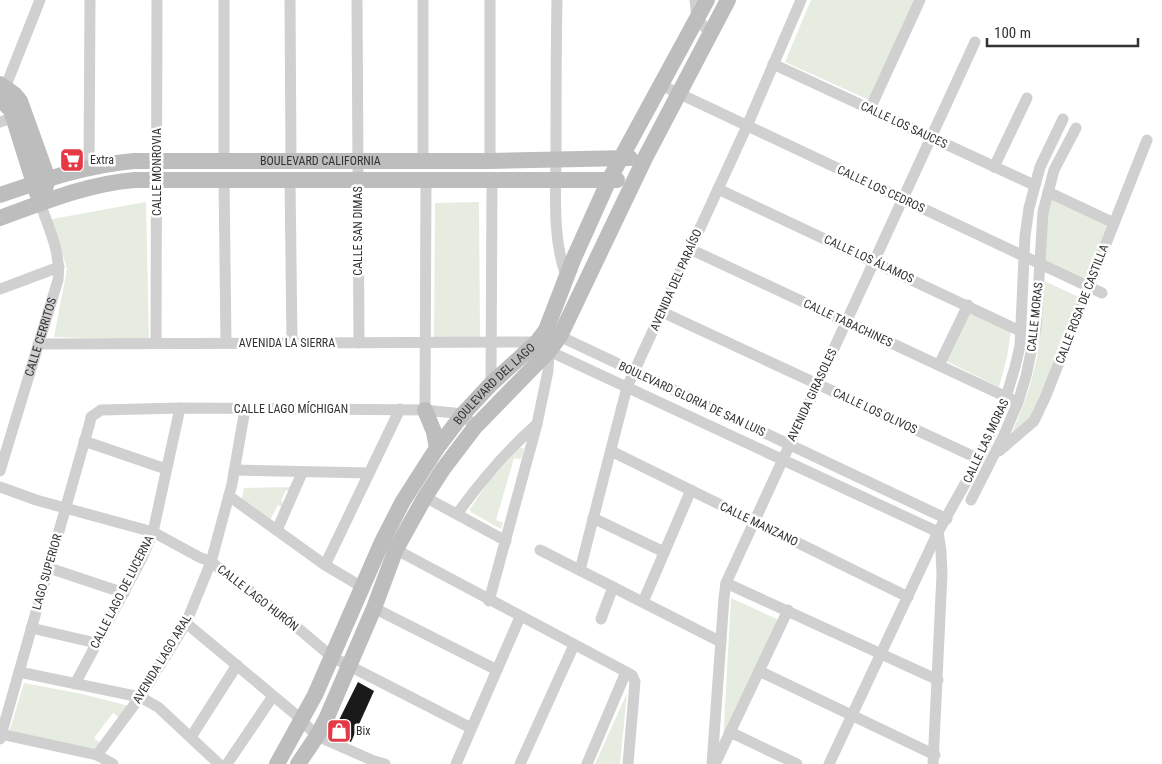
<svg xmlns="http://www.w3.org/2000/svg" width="1162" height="764" viewBox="0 0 1162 764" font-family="'Roboto Condensed',sans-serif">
<rect width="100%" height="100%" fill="#fff"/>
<path fill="#e6ecdf" d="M811 0H915L869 100 785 62Z
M1051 197 1111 224 1087 282 1044 263 1046 219Z
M146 202 149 340 54 337 67 269 52 219Z
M479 202 480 337 434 339 435 203Z
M1044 281 1079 297 1044 393 1030 418 1012 433C1020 414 1028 394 1033 374 1041 344 1042 312 1044 281Z
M970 312 1011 330 1007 357 999 387 946 361Z
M520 448H523L524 450 521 459 514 458 496 520 503 523 501 529 471 512 470 509 489 481Z
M295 487 294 494 286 490 281 501 288 505 286 509 278 505 269 522 241 504 244 488Z
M731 598 779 620 723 742Z
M24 683 82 694 129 706 121 719 113 713 94 738 102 744 94 752 8 736Z
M627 693 620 764H595Z"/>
<path fill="#1a1a1a" d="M358 682 374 691 351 742 337 736 335 728Z"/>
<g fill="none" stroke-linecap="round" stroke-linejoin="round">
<g stroke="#d0d0d0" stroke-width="11">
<path d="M224 0V161"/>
<path d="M290 0 291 161"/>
<path d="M357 0 359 343"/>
<path d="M423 0V161"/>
<path d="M490 0V161"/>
<path d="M557 0C556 51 556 101 556 152 556 193 552 237 566 276"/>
<path d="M695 0 697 19 710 33"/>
<path d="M773 64 1034 185"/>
<path d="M661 85 1102 293"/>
<path d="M3 93 40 0"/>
<path d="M870 109 920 0"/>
<path d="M0 122 20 115"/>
<path d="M89 167 90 0"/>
<path d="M994 167 1027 98"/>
<path d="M224 179 226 343"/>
<path d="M290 179 292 343"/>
<path d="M718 189 1020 331"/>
<path d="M1048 192 1114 223"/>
<path d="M690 249 1013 400"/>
<path d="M0 289 59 267"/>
<path d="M662 312 979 459"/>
<path d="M555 334 947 519"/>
<path d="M156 343 157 0"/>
<path d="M38 344 537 342 549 351 938 532 829 764"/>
<path d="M939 365 968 305"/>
<path d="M491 384 492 180"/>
<path d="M425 410 426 179"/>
<path d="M84 441 166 469"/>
<path d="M611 451 908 597"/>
<path d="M999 451 1034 421 1045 398 1147 140"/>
<path d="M234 470 369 473"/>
<path id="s1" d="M0 471 58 280C61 252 49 229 40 203"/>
<path d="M0 487 36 500 153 532 199 557 211 562 286 618 332 657 471 728"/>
<path d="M229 496 325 565 362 587"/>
<path d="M425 497 506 541"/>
<path d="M971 500 1004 435 1018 402 1026 376 1036 328 1043 212 1054 170 1076 128"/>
<path d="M457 514C481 481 506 451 537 424"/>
<path d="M593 518 664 552"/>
<path d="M277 530 302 473"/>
<path d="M391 547 632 675 635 682 628 764"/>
<path d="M540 550 721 642"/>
<path d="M325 565 400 409"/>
<path d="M49 568 124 593"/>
<path d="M580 570 627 387 747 126 801 0"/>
<path d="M726 583 938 680"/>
<path d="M489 601 537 424 548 371 549 351"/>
<path d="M643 602 691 490"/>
<path d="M374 608 497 670"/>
<path d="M601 619 613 587"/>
<path d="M186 623 295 714 317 736 374 761 385 764"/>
<path d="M31 628 96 643"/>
<path d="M759 671 935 755"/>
<path d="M19 672 140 697 158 707 219 764"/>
<path d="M75 684 142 558 153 532 180 408"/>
<path d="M730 732 797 764"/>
<path d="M1 734 97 755 113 764"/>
<path d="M191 737 237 665"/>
<path d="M0 739 90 422 91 417 101 410 180 408 425 410 463 414 475 427"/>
<path d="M97 755 140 697 186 623 211 562 232 484 245 409"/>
<path d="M227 764 273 696"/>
<path d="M456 764 520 617"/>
<path d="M520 764 574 645"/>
<path d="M587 764 626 672"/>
<path d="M712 764 724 598 726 583 975 42"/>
<path d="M715 764 788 610"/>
<path d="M933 764 942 574 941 551 938 532 979 459 1006 397 1015 367 1020 346 1025 236 1029 208 1040 167 1063 119"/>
</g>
<g stroke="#bdbdbd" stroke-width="16">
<path d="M0 84 14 94 20 101 48 179 45 189"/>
<path d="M0 99 11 110 37 193"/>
<path id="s2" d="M0 195C44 180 87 165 134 161H490L630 158"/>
<path d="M0 218C44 202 87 184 134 180H617"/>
<path d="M425 410 434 432 437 448"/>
<path id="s3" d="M277 764 315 695 382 542 403 501 437 448 463 414 491 384 537 342 546 330 573 260 609 180 707 0"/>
<path d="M298 764 317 736 327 717 374 608 396 549 425 497 443 469 475 427 549 351 560 336 645 158 728 0"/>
</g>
</g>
<defs>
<symbol id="supermarket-square" viewBox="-11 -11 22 22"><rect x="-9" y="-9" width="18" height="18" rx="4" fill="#e63946" stroke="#fff"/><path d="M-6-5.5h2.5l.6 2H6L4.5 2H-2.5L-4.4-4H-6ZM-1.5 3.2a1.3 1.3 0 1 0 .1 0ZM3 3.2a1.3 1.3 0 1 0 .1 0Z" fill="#fff"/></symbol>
<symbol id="shop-square" viewBox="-11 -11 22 22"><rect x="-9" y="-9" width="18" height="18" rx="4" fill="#e63946" stroke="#fff"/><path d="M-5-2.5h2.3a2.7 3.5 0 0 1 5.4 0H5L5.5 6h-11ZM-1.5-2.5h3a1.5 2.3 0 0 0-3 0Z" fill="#fff"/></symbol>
</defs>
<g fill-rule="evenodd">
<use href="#supermarket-square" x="58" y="146" width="28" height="28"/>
<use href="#shop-square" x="325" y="717" width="28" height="28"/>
</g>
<g text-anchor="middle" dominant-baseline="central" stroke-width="5" stroke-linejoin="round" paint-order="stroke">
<g font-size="12" fill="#333" stroke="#fff">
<text transform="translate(904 125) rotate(25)">CALLE LOS SAUCES</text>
<text stroke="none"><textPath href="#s2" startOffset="325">BOULEVARD CALIFORNIA</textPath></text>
<text transform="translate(157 172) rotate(-90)">CALLE MONROVIA</text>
<text transform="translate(881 189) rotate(25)">CALLE LOS CEDROS</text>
<text transform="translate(358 231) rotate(-90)">CALLE SAN DIMAS</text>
<text transform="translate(869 259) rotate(25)">CALLE LOS ÁLAMOS</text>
<text transform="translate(676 280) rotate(-66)">AVENIDA DEL PARAÍSO</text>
<text transform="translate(1082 304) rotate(-69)">CALLE ROSA DE CASTILLA</text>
<text transform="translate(1035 317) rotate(-84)">CALLE MORAS</text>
<text transform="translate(848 323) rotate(25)">CALLE TABACHINES</text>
<text stroke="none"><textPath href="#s1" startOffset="140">CALLE CERRITOS</textPath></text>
<text x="287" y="343">AVENIDA LA SIERRA</text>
<text stroke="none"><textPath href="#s3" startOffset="441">BOULEVARD DEL LAGO</textPath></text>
<text transform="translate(812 395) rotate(-65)">AVENIDA GIRASOLES</text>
<text transform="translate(692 399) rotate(25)">BOULEVARD GLORIA DE SAN LUIS</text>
<text x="291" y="409">CALLE LAGO MÍCHIGAN</text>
<text transform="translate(875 411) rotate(25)">CALLE LOS OLIVOS</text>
<text transform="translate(986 441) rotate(-65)">CALLE LAS MORAS</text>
<text transform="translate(759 524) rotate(26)">CALLE MANZANO</text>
<text transform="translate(47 572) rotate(-74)">LAGO SUPERIOR</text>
<text transform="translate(122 592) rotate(-63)">CALLE LAGO DE LUCERNA</text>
<text transform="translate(258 598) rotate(38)">CALLE LAGO HURÓN</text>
<text transform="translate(162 659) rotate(-59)">AVENIDA LAGO ARAL</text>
</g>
<g font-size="12" fill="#333" stroke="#fff" text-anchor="start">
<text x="90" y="160">Extra</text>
<text x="356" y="731">Bix</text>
</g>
</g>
<path d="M987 38v8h151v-8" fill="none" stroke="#333333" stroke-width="2.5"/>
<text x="994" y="38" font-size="15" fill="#333333" stroke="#ffffff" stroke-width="4" paint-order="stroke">100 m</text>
</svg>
